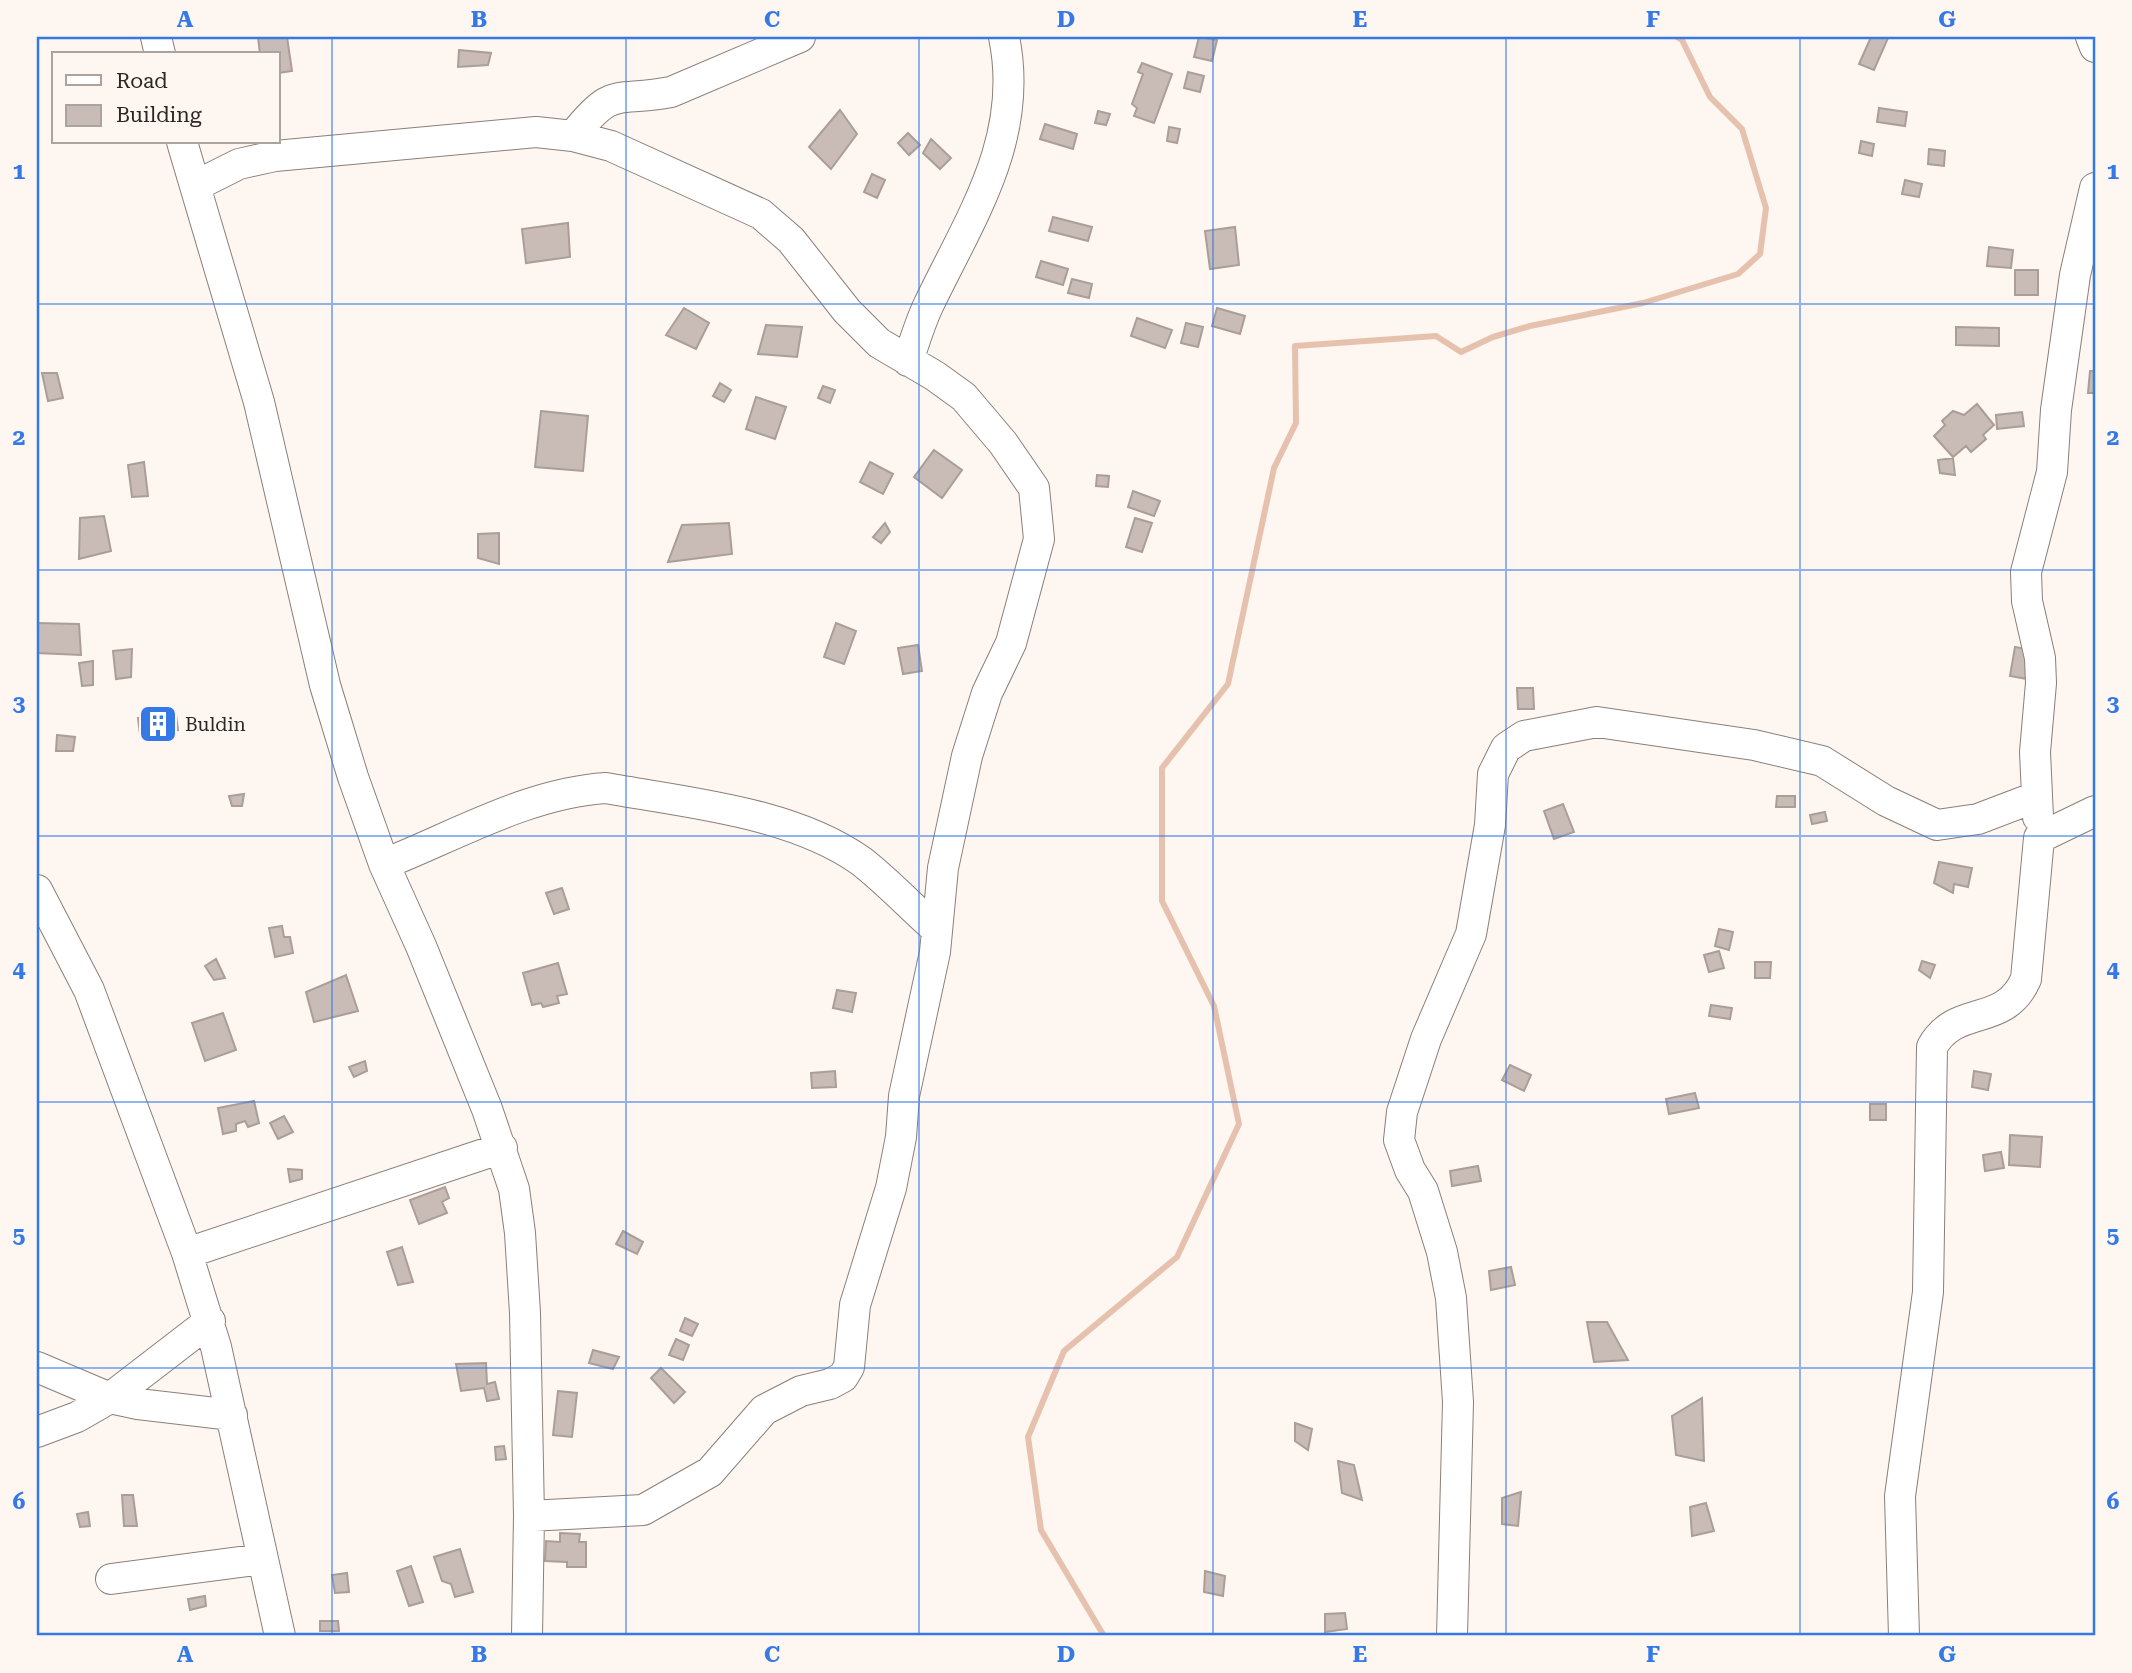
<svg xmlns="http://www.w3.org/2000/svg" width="2132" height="1673" viewBox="0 0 2132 1673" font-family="'Roboto Serif',serif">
<rect width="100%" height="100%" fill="#fef6f1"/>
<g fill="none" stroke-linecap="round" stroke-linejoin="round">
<path stroke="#e6c2ae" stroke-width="6" d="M1104 1636 1041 1530 1028 1437 1064 1351 1177 1257 1239 1124 1214 1006 1162 901V768L1228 684 1274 468 1296 423 1295 346 1436 336 1461 352 1493 337 1530 326 1643 303 1738 274 1760 254 1766 208 1742 129 1710 97 1682 40 1677 37"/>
</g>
<path fill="#c9bcb6" stroke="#aa9e97" stroke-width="2" d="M258 37H287L292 71 278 73V54H260Z
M1199 37 1217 40 1212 61 1194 57Z
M1871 37 1888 38 1874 70 1859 64Z
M459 50 491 53 488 65 458 67Z
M1142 63 1172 74 1154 123 1134 116 1137 108 1132 104 1143 74 1138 72Z
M1188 72 1204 76 1200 92 1184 88Z
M1879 108 1907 112 1905 126 1877 122Z
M840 110 857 134 831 169 809 147Z
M1098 111 1110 114 1106 125 1095 123Z
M1045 124 1077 134 1073 149 1040 139Z
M1169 127 1180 129 1177 143 1167 141Z
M908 133 920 145 909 155 898 143Z
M931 139 951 158 940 169 923 153Z
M1861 141 1874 144 1872 156 1859 153Z
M1929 149 1945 151 1944 166 1928 164Z
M872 174 885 180 877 198 864 192Z
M1905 180 1922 184 1919 197 1902 194Z
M1053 217 1092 227 1088 241 1049 231Z
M568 223 570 257 526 263 522 229Z
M1235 227 1239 265 1210 269 1205 231Z
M1989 247 2013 250 2011 268 1987 266Z
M1041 261 1068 269 1063 285 1036 277Z
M2015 270H2038V295H2015Z
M1072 279 1092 284 1089 298 1068 293Z
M684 308 709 323 696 349 666 335Z
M1217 308 1245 316 1240 334 1212 326Z
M1137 318 1172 330 1165 348 1131 336Z
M1186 323 1203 327 1198 347 1181 343Z
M766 325 802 327 797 357 758 354Z
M1956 327 1999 328V346L1956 345Z
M2090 371H2095V393H2088Z
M42 373H57L63 398 48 401Z
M720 383 731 390 724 402 713 396Z
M823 386 835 390 830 403 818 398Z
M756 397 786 407 775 439 746 429Z
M1977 404 1994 425 1983 435 1986 439 1971 452 1966 446 1953 457 1934 436 1945 425 1942 421 1953 411 1964 415Z
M541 411 588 416 583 471 535 467Z
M2022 412 2024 426 1997 429 1996 415Z
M934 450 962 470 942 498 914 477Z
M1953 458 1955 475 1940 473 1938 460Z
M144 462 148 496 132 497 128 465Z
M870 462 893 474 883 494 860 482Z
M1097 475 1109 476 1108 487 1096 486Z
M1133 491 1160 501 1154 516 1128 507Z
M104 516 111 551 79 559 80 518Z
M1135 518 1152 523 1142 552 1126 547Z
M729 523 732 554 668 562 682 525Z
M885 523 890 532 881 543 873 537Z
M499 533V564L478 558V534Z
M37 623 79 624 81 655 37 653Z
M836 623 856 631 844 664 824 657Z
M918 645 922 671 903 674 898 648Z
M2015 647 2032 650 2027 679 2010 676Z
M132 649 131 677 116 679 113 651Z
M93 661V685L82 686 79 663Z
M1517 688H1533L1534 709H1518Z
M176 715 178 730 140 734 138 718Z
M57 735 75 737 73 751H56Z
M244 794 242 806H232L229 796Z
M1777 796H1795V807H1776Z
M1563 804 1574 832 1554 839 1544 811Z
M1825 812 1827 821 1812 824 1810 815Z
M1939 862 1972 868 1968 887 1954 884 1953 893 1934 883Z
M562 888 569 909 554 914 546 893Z
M282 926 284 937H290L293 953 275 957 269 928Z
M1719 929 1733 932 1729 950 1715 946Z
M1719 951 1724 968 1709 972 1704 955Z
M216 959 225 978 214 980 205 966Z
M1922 961 1935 965 1930 978 1919 970Z
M1755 962H1771L1770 978H1755Z
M558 963 567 994 557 996 559 1003 543 1007 541 1003 532 1005 523 973Z
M346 975 358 1011 314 1022 306 992Z
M837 990 856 993 852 1012 833 1008Z
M1711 1005 1732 1008 1730 1019 1709 1016Z
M223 1013 236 1050 205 1061 192 1023Z
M365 1061 367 1071 354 1077 349 1067Z
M1510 1065 1531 1075 1524 1091 1502 1080Z
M835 1071 836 1087 812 1088 811 1073Z
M1974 1071 1991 1074 1988 1090 1972 1087Z
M1695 1093 1699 1108 1669 1114 1666 1099Z
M254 1101 259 1123 248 1127 245 1121 236 1124V1131L223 1134 218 1108Z
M1870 1104H1886V1120H1870Z
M284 1116 293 1132 278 1139 270 1123Z
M2010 1135 2042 1137 2040 1167 2009 1165Z
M2001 1152 2004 1168 1985 1171 1983 1155Z
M1478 1166 1481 1181 1452 1186 1450 1171Z
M288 1169 302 1170V1179L290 1182Z
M445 1187 449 1198 442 1202 447 1213 419 1224 410 1200Z
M623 1231 643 1242 637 1254 616 1244Z
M402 1247 413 1282 398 1285 387 1252Z
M1511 1267 1515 1285 1491 1290 1489 1271Z
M685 1318 698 1324 692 1336 680 1331Z
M1587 1322H1607L1628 1360 1594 1362Z
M676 1339 689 1345 683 1360 669 1355Z
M593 1350 619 1357 613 1369 589 1363Z
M486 1363 487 1384 495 1382 499 1399 487 1401 484 1388 461 1391 456 1364Z
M661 1368 685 1392 674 1403 651 1378Z
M558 1391 577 1393 572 1437 553 1435Z
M1702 1398 1704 1461 1676 1455 1672 1416Z
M1295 1423 1312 1429 1308 1450 1295 1441Z
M504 1446 506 1459 496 1460 495 1447Z
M1338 1461 1354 1465 1362 1500 1342 1493Z
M1521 1492 1518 1526 1502 1524V1498Z
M122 1495H133L137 1526H124Z
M1706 1503 1714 1531 1692 1536 1690 1507Z
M88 1512 90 1526 80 1527 77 1514Z
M560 1533 580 1534 579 1542H586V1567H567V1562L545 1561 546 1541 560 1542Z
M460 1549 473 1592 455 1597 451 1584 442 1581 434 1557Z
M411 1566 423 1602 409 1606 397 1571Z
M1205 1571 1225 1576 1223 1596 1204 1592Z
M347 1573 349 1592 335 1593 332 1575Z
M205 1596 206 1606 190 1610 188 1599Z
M1345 1613 1347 1629 1325 1632V1614Z
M320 1621H338L339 1631H320Z"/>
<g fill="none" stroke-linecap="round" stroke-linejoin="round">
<defs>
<path id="minor" d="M156 37 160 54
M2091 37 2095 47
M573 136C614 84 614 103 671 92L800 37
M182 142 259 402 325 685 353 777 384 864 421 946 487 1109 514 1189 520 1233 525 1313 529 1516
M195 186 239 164 275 156 536 132 573 136 611 146 761 214 791 240 847 311 879 343 935 376 964 397 1003 443 1034 488 1039 539 1011 643 987 693 967 756 943 868 935 952 904 1096 901 1137 891 1188 855 1305 849 1367 843 1377 830 1384 801 1391 764 1410 710 1472 643 1510 529 1516 527 1636
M908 361C914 343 920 323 928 306 970 218 1025 139 1004 37
M2038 817 2035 752 2041 683 2040 658 2027 601 2026 572 2052 472 2056 410 2075 275 2095 188
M384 864C455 836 528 793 606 788 688 803 792 812 861 861 887 881 911 907 936 929
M37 890 89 990 187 1253 216 1347 280 1636
M187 1253 502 1148
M37 1367 110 1398 138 1404 232 1415
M37 1432 77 1417 110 1398 210 1321
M111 1579 262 1559
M1452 1636 1458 1402 1451 1298 1442 1252 1423 1191 1410 1170 1399 1140 1402 1112 1426 1039 1471 934 1490 825 1493 774 1506 748 1524 736 1597 722 1754 745 1822 761 1886 801 1937 825 1978 819 2036 797
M1904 1636 1900 1496 1928 1292 1932 1047C1956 1003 2004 1029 2026 979L2039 838 2095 811"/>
</defs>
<use href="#minor" stroke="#8b7f79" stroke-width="32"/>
<use href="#minor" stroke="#fff" stroke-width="30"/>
</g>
<path fill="none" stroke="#3579e6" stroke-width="2" stroke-opacity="0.55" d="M332 37V1636M626 37V1636M919 37V1636M1213 37V1636M1506 37V1636M1800 37V1636M37 304H2095M37 570H2095M37 836H2095M37 1102H2095M37 1368H2095"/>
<defs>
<symbol id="building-square" viewBox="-11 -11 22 22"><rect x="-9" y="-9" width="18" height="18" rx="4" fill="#3579e6" stroke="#fef6f1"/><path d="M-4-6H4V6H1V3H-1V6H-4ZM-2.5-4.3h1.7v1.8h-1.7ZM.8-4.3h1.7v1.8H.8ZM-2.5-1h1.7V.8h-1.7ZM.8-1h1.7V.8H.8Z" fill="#fff"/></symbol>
</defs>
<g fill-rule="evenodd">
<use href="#building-square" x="136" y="702" width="44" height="44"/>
</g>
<g text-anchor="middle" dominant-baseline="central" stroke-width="6" stroke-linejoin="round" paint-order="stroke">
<g font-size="19" fill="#2b2724" stroke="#fef6f1" text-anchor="start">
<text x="185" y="724">Buldin</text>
</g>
</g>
<rect width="2132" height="1673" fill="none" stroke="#fef6f1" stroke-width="77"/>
<rect x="52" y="52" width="228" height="91" fill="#fef6f1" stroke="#aaa39f" stroke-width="2"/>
<rect x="66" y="75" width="35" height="10" fill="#ffffff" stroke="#aaa39f" stroke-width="2"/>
<text x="116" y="88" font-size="21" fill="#2b2724">Road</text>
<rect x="66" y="105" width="35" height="21" fill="#c9bcb6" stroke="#aaa39f" stroke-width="2"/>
<text x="116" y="122" font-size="21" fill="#2b2724">Building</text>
<rect x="38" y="38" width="2056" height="1596" fill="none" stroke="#3579e6" stroke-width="2.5"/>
<g font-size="23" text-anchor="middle" font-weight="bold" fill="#3579e6">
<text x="185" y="27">A</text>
<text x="479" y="27">B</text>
<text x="772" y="27">C</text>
<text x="1066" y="27">D</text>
<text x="1360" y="27">E</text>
<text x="1653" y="27">F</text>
<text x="1947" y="27">G</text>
<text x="19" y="179">1</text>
<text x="2113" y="179">1</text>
<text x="19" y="445">2</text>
<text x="2113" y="445">2</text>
<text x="19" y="711">3</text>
<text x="2113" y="711">3</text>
<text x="19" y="977">4</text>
<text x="2113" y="977">4</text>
<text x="19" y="1243">5</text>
<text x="2113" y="1243">5</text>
<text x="19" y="1509">6</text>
<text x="2113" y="1509">6</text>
<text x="185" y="1662">A</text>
<text x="479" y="1662">B</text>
<text x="772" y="1662">C</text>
<text x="1066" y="1662">D</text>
<text x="1360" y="1662">E</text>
<text x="1653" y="1662">F</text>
<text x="1947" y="1662">G</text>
</g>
</svg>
